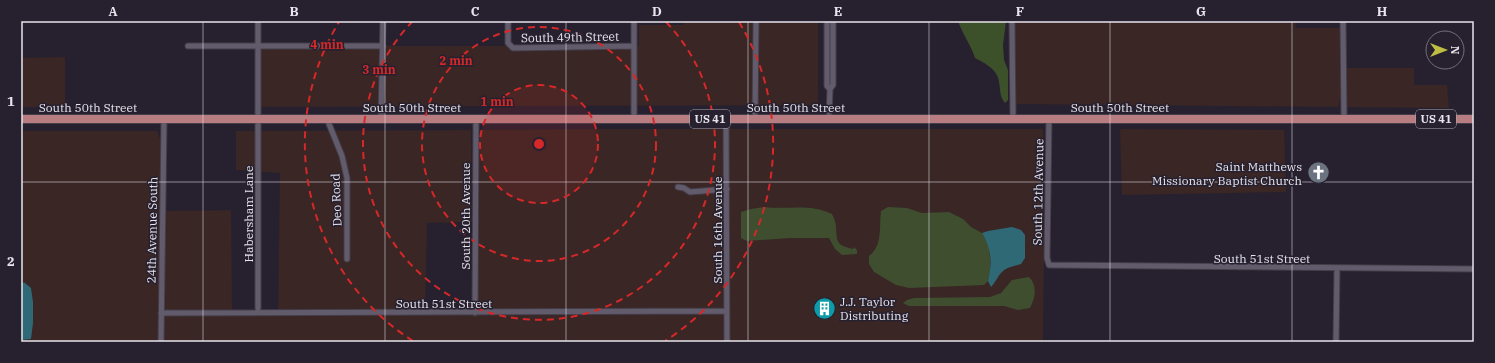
<svg xmlns="http://www.w3.org/2000/svg" width="1495" height="363" viewBox="0 0 1495 363" font-family="'IBM Plex Serif',serif">
<rect width="100%" height="100%" fill="#27212f"/>
<path fill="#392625" d="M684 21H818V105L260 107 258 46H639V25H684Z
M1014 21H1295L1296 28H1341V96L1338 107 1015 104Z
M65 57V107H21V58Z
M1344 68H1414V85H1447L1449 108 1347 107 1345 97Z
M601 129H721L723 132 726 184 725 310 477 311 476 233 480 130Z
M729 129H1043L1044 267 1043 342H728Z
M1120 129 1284 130 1286 192 1122 195Z
M471 130 472 222 427 223 425 313H278L280 173 236 170V131Z
M21 131H157L160 139 161 314 160 342H21Z
M231 210 232 312 163 311V211Z
M726 313V342H162L164 314Z"/>
<path fill="#3e4e2f" d="M764 207C787 210 810 203 832 214 834 218 836 223 836 227 837 242 836 245 853 249L854 247 857 250V254L842 255 835 249 829 238H790L747 241 741 238V212L751 209Z
M888 207 907 208 922 213 949 212 963 219 971 227 982 233 989 246 990 258V271L988 281 984 285 909 288 896 285 874 272 869 264V256C883 246 879 226 881 211Z
M1029 277C1038 286 1035 298 1030 308L1018 310 1004 306H909L903 303 907 300 914 298 990 297 1001 293 1012 280Z"/>
<path fill="#3c502a" d="M958 21H1006L1003 45 1004 60 1008 70V100L1005 103C999 95 1001 92 999 82 998 70 985 63 975 58 971 45 963 35 958 21Z"/>
<path fill="#2f6976" d="M1012 227 1021 230 1025 235V258L1021 264C1015 266 1007 267 1003 271 998 275 996 282 991 287L988 281C992 263 992 250 982 233L988 231Z
M21 282 25 283 31 288 33 302V323L31 339 21 340Z"/>
<g fill="none" stroke-linecap="round" stroke-linejoin="round">
<defs>
<path id="minor" d="M258 21V308
M508 21V43L513 48 634 46
M827 21V86L830 89
M1012 21 1013 119
M1343 21 1344 119
M188 46H383
M327 119 342 156 347 178V259
M381 119 383 21
M634 119V21
M726 119 727 342
M755 119 756 21
M829 119 830 89 833 85V21
M1049 119 1047 258 1049 265 1474 269
M678 187 684 188 690 192 727 189
M161 313 726 311
M475 313 476 119
M161 342 164 119
M1336 342 1337 268"/>
<path id="primary" d="M21 119H1474"/>
</defs>
<use href="#minor" stroke="#443e4a" stroke-width="7"/>
<use href="#primary" stroke="#443e4a" stroke-width="10"/>
<use href="#minor" stroke="#625b6c" stroke-width="5"/>
<use href="#primary" stroke="#b77d81" stroke-width="8"/>
</g>
<path fill="none" stroke="#e7e4ed" stroke-width="1" stroke-opacity="0.55" d="M203 21V342M385 21V342M566 21V342M748 21V342M929 21V342M1110 21V342M1292 21V342M21 182H1474"/>
<circle cx="539" cy="144" r="59" fill="#d62828" fill-opacity=".12"/>
<g fill="none" stroke="#d62828" stroke-width="2" stroke-dasharray="7 5">
<circle cx="539" cy="144" r="59"/>
<circle cx="539" cy="144" r="117"/>
<path d="M666 22A176 176 0 1 1 412 22"/>
<path d="M413 341A234 234 0 0 1 339 22M739 22A234 234 0 0 1 665 341"/>
</g>
<defs>
<symbol id="church-disc" viewBox="-11 -11 22 22"><circle r="9.5" fill="#6b7280" stroke="#27212f"/><path d="M-1.2-6h2.4v3.5h3.3v2.4h-3.3V6h-2.4V-.1h-3.3v-2.4h3.3Z" fill="#fff"/></symbol>
<symbol id="building-disc" viewBox="-11 -11 22 22"><circle r="9.5" fill="#0f9aa8" stroke="#27212f"/><path d="M-4-6H4V6H1V3H-1V6H-4ZM-2.5-4.3h1.7v1.8h-1.7ZM.8-4.3h1.7v1.8H.8ZM-2.5-1h1.7V.8h-1.7ZM.8-1h1.7V.8H.8Z" fill="#fff"/></symbol>
</defs>
<g fill-rule="evenodd">
<use href="#church-disc" x="1306" y="160" width="25" height="25"/>
<use href="#building-disc" x="812" y="296" width="25" height="25"/>
</g>
<g text-anchor="middle" dominant-baseline="central" stroke-width="3" stroke-linejoin="round" paint-order="stroke">
<g fill="#27212f" stroke="#adaab4" stroke-width="1">
<rect x="690" y="110" width="40" height="18" rx="3"/>
<rect x="1416" y="110" width="40" height="18" rx="3"/>
</g>
<g font-size="11" font-weight="bold" fill="#e7e4ed">
<text x="710" y="119">US 41</text>
<text x="1436" y="119">US 41</text>
</g>
<g font-size="12" fill="#e7e4ed" stroke="#27212f">
<text transform="translate(570 37) rotate(-1)">South 49th Street</text>
<text x="88" y="107">South 50th Street</text>
<text x="412" y="107">South 50th Street</text>
<text x="796" y="107">South 50th Street</text>
<text x="1120" y="107">South 50th Street</text>
<text transform="translate(1038 192) rotate(-89)">South 12th Avenue</text>
<text transform="translate(336 200) rotate(-92)">Deo Road</text>
<text transform="translate(248 214) rotate(-90)">Habersham Lane</text>
<text transform="translate(465 216) rotate(-90)">South 20th Avenue</text>
<text transform="translate(152 230) rotate(-89)">24th Avenue South</text>
<text transform="translate(717 230) rotate(-90)">South 16th Avenue</text>
<text x="1262" y="258">South 51st Street</text>
<text x="444" y="303">South 51st Street</text>
</g>
<g font-size="12" fill="#e7e4ed" stroke="#27212f" text-anchor="end">
<text x="1302" y="166">Saint Matthews<tspan x="1302" dy="14">Missionary Baptist Church</tspan></text>
<text x="840" y="301" text-anchor="start">J.J. Taylor<tspan x="840" dy="14">Distributing</tspan></text>
</g>
</g>
<circle cx="539" cy="144" r="6" fill="#d62828" stroke="#27212f" stroke-width="2"/>
<g font-size="12" text-anchor="middle" font-weight="bold" fill="#d62828" stroke="#27212f" stroke-width="3" stroke-linejoin="round" paint-order="stroke">
<text x="327" y="49">4 min</text>
<text x="456" y="65">2 min</text>
<text x="379" y="74">3 min</text>
<text x="497" y="106">1 min</text>
</g>
<rect width="1495" height="363" fill="none" stroke="#27212f" stroke-width="44"/>
<g transform="translate(1445 50) rotate(90)"><circle r="19" fill="#27212f" stroke="#746f7b"/>
<path d="M0-3L7 15L0 10L-7 15Z" fill="#bebf42"/>
<text y="-6" font-size="11" font-weight="bold" text-anchor="middle" fill="#e7e4ed">N</text>
</g>
<rect x="22" y="22" width="1451" height="319" fill="none" stroke="#e7e4ed" stroke-width="1.5"/>
<g font-size="13" text-anchor="middle" font-weight="bold" fill="#e7e4ed">
<text x="113" y="16">A</text>
<text x="294" y="16">B</text>
<text x="475" y="16">C</text>
<text x="657" y="16">D</text>
<text x="838" y="16">E</text>
<text x="1020" y="16">F</text>
<text x="1201" y="16">G</text>
<text x="1382" y="16">H</text>
<text x="11" y="106">1</text>
<text x="11" y="266">2</text>
</g>
</svg>
